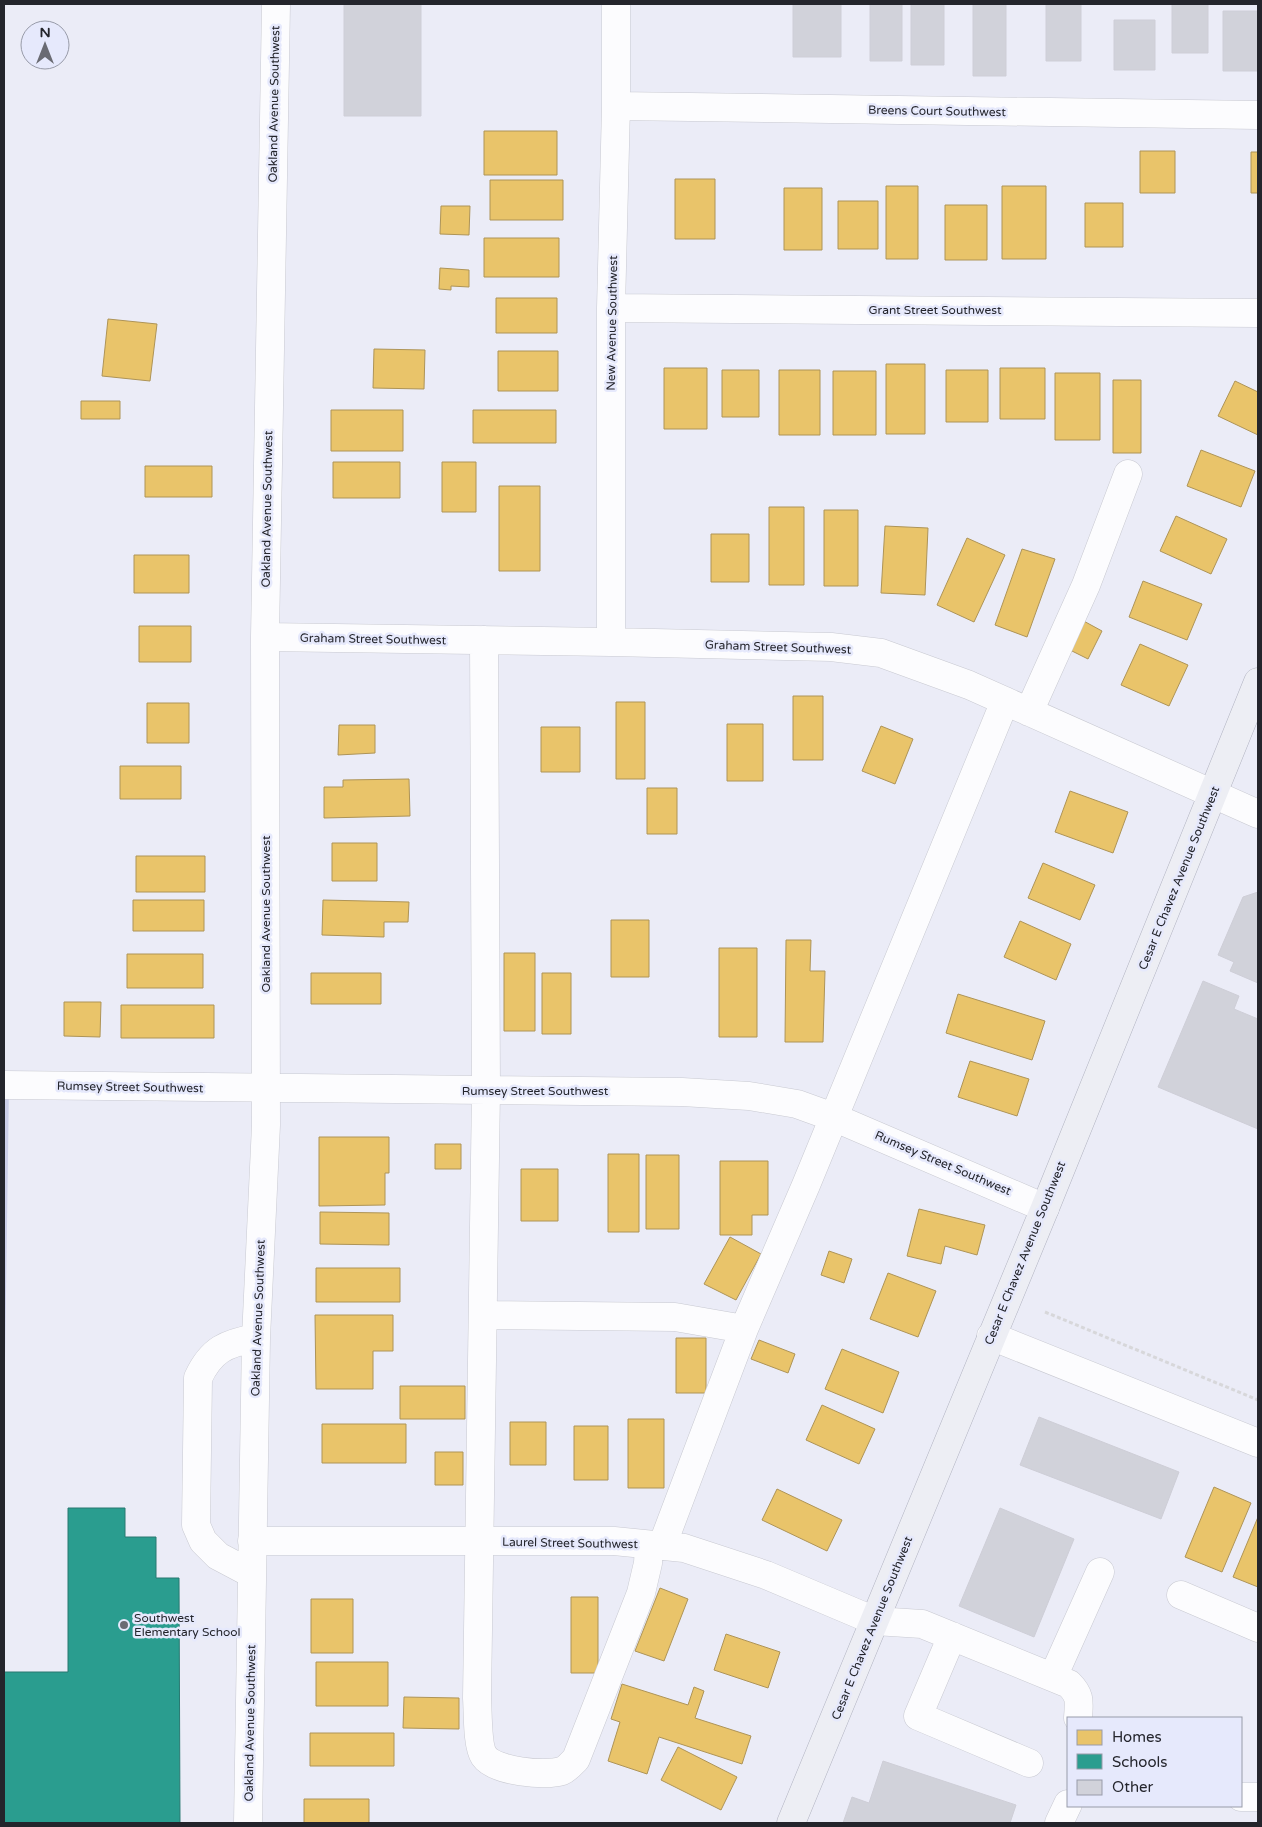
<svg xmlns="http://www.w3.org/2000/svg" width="1262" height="1827" font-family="'Varela Round',sans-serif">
  <rect width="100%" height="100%" fill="#ebecf7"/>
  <path fill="#cccfea" d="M 4,1085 L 9,1085 L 4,1433 Z"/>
  <path fill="#e9c46a" stroke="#ae9457" d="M 484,131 L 557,131 L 557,175 L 484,175 Z
    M 1140,151 L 1175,151 L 1175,193 L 1140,193 Z
    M 1251,152 L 1258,152 L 1258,193 L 1251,193 Z
    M 675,179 L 715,179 L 715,239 L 675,239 Z
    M 490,180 L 563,180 L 563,220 L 490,220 Z
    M 886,186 L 918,186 L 918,259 L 886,259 Z
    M 1002,186 L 1046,186 L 1046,259 L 1002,259 Z
    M 784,188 L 822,188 L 822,250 L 784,250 Z
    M 838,201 L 878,201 L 878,249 L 838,249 Z
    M 1085,203 L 1123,203 L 1123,247 L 1085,247 Z
    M 945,205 L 987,205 L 987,260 L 945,260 Z
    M 441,206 L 470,206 L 469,235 L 440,234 Z
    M 484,238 L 559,238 L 559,277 L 484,277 Z
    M 440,268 L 469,270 L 469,287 L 451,286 L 451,290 L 439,289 Z
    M 496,298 L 557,298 L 557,333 L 496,333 Z
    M 108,319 L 157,324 L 150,381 L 102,376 Z
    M 374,349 L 425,350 L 424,389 L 373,388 Z
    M 498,351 L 558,351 L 558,391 L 498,391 Z
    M 886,364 L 925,364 L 925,434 L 886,434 Z
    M 664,368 L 707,368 L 707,429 L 664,429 Z
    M 1000,368 L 1045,368 L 1045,419 L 1000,419 Z
    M 722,370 L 759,370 L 759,417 L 722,417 Z
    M 779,370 L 820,370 L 820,435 L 779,435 Z
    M 946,370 L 988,370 L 988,422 L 946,422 Z
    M 833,371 L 876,371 L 876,435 L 833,435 Z
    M 1055,373 L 1100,373 L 1100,440 L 1055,440 Z
    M 1113,380 L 1141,380 L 1141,453 L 1113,453 Z
    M 1235,381 L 1258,392 L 1258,435 L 1218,416 Z
    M 81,401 L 120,401 L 120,419 L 81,419 Z
    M 331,410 L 403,410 L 403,451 L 331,451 Z
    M 473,410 L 556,410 L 556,443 L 473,443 Z
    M 1201,450 L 1255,471 L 1241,507 L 1187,486 Z
    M 333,462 L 400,462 L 400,498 L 333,498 Z
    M 442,462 L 476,462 L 476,512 L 442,512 Z
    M 145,466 L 212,466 L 212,497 L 145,497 Z
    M 499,486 L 540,486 L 540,571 L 499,571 Z
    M 769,507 L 804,507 L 804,585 L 769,585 Z
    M 824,510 L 858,510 L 858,586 L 824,586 Z
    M 1176,516 L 1227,539 L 1211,574 L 1160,551 Z
    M 885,526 L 928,528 L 925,595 L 881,593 Z
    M 711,534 L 749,534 L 749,582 L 711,582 Z
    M 967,538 L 1005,555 L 974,622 L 937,605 Z
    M 1022,549 L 1055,559 L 1027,637 L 995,625 Z
    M 134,555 L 189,555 L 189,593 L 134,593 Z
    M 1143,581 L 1202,604 L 1187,640 L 1129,617 Z
    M 1080,619 L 1102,631 L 1088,659 L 1066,648 Z
    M 139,626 L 191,626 L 191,662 L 139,662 Z
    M 1140,644 L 1188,665 L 1169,706 L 1121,685 Z
    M 793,696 L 823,696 L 823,760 L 793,760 Z
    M 616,702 L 645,702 L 645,779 L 616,779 Z
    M 147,703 L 189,703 L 189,743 L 147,743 Z
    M 727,724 L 763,724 L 763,781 L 727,781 Z
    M 339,725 L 375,725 L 375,753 L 338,755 Z
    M 881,726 L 913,739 L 895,784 L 862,771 Z
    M 541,727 L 580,727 L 580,772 L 541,772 Z
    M 120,766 L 181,766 L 181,799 L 120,799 Z
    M 409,779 L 410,816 L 324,818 L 324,787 L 343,787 L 343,780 Z
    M 647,788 L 677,788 L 677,834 L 647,834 Z
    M 1070,791 L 1128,812 L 1113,853 L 1055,832 Z
    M 332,843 L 377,843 L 377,881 L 332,881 Z
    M 136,856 L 205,856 L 205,892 L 136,892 Z
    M 1043,863 L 1095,885 L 1080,920 L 1028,898 Z
    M 133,900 L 204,900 L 204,931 L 133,931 Z
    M 323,900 L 409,902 L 408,922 L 384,922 L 384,937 L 322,935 Z
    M 611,920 L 649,920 L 649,977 L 611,977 Z
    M 1020,921 L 1071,944 L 1056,980 L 1004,957 Z
    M 786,940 L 811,940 L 810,971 L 825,971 L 823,1042 L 785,1042 Z
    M 719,948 L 757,948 L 757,1037 L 719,1037 Z
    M 504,953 L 535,953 L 535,1031 L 504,1031 Z
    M 127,954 L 203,954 L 203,988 L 127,988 Z
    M 311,973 L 381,973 L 381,1004 L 311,1004 Z
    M 542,973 L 571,973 L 571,1034 L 542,1034 Z
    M 958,994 L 1045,1021 L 1032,1060 L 946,1033 Z
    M 64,1002 L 101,1002 L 100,1037 L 64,1036 Z
    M 121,1005 L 214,1005 L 214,1038 L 121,1038 Z
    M 970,1061 L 1029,1079 L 1017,1116 L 958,1097 Z
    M 319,1137 L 389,1137 L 389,1173 L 385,1173 L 385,1205 L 319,1206 Z
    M 435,1144 L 461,1144 L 461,1169 L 435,1169 Z
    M 608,1154 L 639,1154 L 639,1232 L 608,1232 Z
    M 646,1155 L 679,1155 L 679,1229 L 646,1229 Z
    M 720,1161 L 768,1161 L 768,1215 L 752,1215 L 752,1235 L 720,1235 Z
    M 521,1169 L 558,1169 L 558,1221 L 521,1221 Z
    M 919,1209 L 985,1225 L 977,1255 L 945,1246 L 941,1264 L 907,1256 Z
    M 320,1212 L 389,1213 L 389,1245 L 320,1244 Z
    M 730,1237 L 761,1254 L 736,1300 L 704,1284 Z
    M 829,1251 L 852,1259 L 844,1283 L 821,1275 Z
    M 316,1268 L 400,1268 L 400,1302 L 316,1302 Z
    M 888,1273 L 936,1291 L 918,1337 L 870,1319 Z
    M 315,1315 L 393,1315 L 393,1351 L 373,1351 L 373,1389 L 316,1389 Z
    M 676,1338 L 706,1338 L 706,1393 L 676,1393 Z
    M 759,1340 L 795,1354 L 788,1373 L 751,1359 Z
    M 842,1349 L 899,1372 L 883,1413 L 825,1389 Z
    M 400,1386 L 465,1386 L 465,1419 L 400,1419 Z
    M 822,1405 L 875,1429 L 859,1464 L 806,1440 Z
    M 628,1419 L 664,1419 L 664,1488 L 628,1488 Z
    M 510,1422 L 546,1422 L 546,1465 L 510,1465 Z
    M 322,1424 L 406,1424 L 406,1463 L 322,1463 Z
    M 574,1426 L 608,1426 L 608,1480 L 574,1480 Z
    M 435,1452 L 463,1452 L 463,1485 L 435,1485 Z
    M 1214,1487 L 1251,1503 L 1222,1572 L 1185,1557 Z
    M 777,1489 L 842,1520 L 827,1551 L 762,1520 Z
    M 1258,1517 L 1258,1587 L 1233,1577 Z
    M 660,1588 L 688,1599 L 664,1661 L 635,1651 Z
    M 571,1597 L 598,1597 L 598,1673 L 571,1673 Z
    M 311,1599 L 353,1599 L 353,1653 L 311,1653 Z
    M 726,1634 L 780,1652 L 768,1688 L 714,1670 Z
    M 316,1662 L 388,1662 L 388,1706 L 316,1706 Z
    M 622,1684 L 688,1705 L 694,1687 L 704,1691 L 695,1718 L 751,1736 L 742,1764 L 659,1737 L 647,1774 L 608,1761 L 620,1722 L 611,1719 Z
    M 404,1697 L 459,1698 L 459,1729 L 403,1728 Z
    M 310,1733 L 394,1733 L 394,1766 L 310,1766 Z
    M 678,1747 L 737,1777 L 721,1810 L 661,1780 Z
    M 304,1799 L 369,1799 L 369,1823 L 304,1823 Z"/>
  <path fill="#2a9d8f" stroke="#287971" d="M 68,1508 L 125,1508 L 125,1537 L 156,1537 L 156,1578 L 179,1578 L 180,1823 L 4,1823 L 4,1672 L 68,1672 Z"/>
  <path fill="#d1d2da" stroke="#ceced7" d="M 344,4 L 421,4 L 421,116 L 344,116 Z
    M 793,4 L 841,4 L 841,57 L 793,57 Z
    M 870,4 L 902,4 L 902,61 L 870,61 Z
    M 911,4 L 944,4 L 944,65 L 911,65 Z
    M 973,4 L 1006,4 L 1006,76 L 973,76 Z
    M 1046,4 L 1081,4 L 1081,61 L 1046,61 Z
    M 1172,4 L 1208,4 L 1208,53 L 1172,53 Z
    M 1223,11 L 1258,11 L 1258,71 L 1223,71 Z
    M 1114,20 L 1155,20 L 1155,70 L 1114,70 Z
    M 1258,892 L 1258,983 L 1230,971 L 1234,962 L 1218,955 L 1243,897 Z
    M 1203,981 L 1239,996 L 1234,1009 L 1258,1019 L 1258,1129 L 1158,1087 Z
    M 1039,1417 L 1179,1472 L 1161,1519 L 1020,1465 Z
    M 1000,1508 L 1074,1539 L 1034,1637 L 959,1606 Z
    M 883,1761 L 1016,1805 L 1010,1823 L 843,1823 L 852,1797 L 869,1803 Z"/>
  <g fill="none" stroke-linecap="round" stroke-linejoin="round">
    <defs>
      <path id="minor" d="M 616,106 L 1258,115
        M 611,308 L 1258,313
        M 265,637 L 611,642 L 831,647 L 881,653 L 969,685 L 1258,814
        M 484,640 L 486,1091 L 477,1698 C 478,1711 477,1746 484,1756 C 495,1772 545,1776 562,1771 C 567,1769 572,1763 576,1759 L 641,1593 L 648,1563 L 649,1545
        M 611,642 L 611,308 L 616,106 L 616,4
        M 1029,712 L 1086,585 L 1128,474
        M 4,1085 L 682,1092 L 749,1096 L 797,1104 L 833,1117 L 1045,1208
        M 483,1315 L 675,1317 L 744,1329
        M 991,1336 L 1258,1443
        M 252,1541 L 614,1541 L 684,1548 L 766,1575 L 875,1621 L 922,1624 L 1069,1684 C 1081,1696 1079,1702 1078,1718
        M 662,1546 L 744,1329 L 806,1185 L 1005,701
        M 252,1574 L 218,1556 L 203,1541 L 196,1525 L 198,1378 C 211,1350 226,1343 256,1338
        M 1181,1595 L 1258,1628
        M 952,1636 L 918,1716 L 1029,1763
        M 1053,1677 L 1100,1572
        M 1241,1797 L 1258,1797
        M 248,1823 L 256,1338 L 266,1125 L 265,637 L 276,4
        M 1059,1823 L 1068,1804"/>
      <path id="major" d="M 791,1823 L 1045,1208 L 1258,682"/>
    </defs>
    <use href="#minor" stroke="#c8c9d1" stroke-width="29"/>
    <use href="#major" stroke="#b1b3c1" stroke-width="29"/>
    <path stroke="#d7d7da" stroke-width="3" stroke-dasharray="4 2.5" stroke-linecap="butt" d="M 1045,1312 L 1258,1400"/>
    <use href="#minor" stroke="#fcfcfe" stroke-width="28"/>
    <use href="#major" stroke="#edeef4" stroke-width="28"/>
  </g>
  <circle fill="#6a6b73" stroke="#e6e9fc" stroke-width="2" cx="124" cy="1625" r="5"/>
  <g text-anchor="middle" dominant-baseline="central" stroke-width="5" stroke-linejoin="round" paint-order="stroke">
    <g font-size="12" fill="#24252c" stroke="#e6e9fc">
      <text transform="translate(274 104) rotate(-89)">Oakland Avenue Southwest</text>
      <text transform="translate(937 111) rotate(1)">Breens Court Southwest</text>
      <text x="935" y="310">Grant Street Southwest</text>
      <text transform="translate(612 323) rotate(-89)">New Avenue Southwest</text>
      <text transform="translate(267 509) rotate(-89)">Oakland Avenue Southwest</text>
      <text transform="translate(373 639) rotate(1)">Graham Street Southwest</text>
      <text transform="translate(778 647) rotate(2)">Graham Street Southwest</text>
      <text transform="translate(1179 878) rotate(-68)">Cesar E Chavez Avenue Southwest</text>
      <text transform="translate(266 914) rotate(-90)">Oakland Avenue Southwest</text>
      <text transform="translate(130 1087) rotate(1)">Rumsey Street Southwest</text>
      <text x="535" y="1091">Rumsey Street Southwest</text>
      <text transform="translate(943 1163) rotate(23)">Rumsey Street Southwest</text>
      <text transform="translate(1025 1253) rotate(-68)">Cesar E Chavez Avenue Southwest</text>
      <text transform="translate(258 1318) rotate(-88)">Oakland Avenue Southwest</text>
      <text transform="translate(570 1543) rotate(1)">Laurel Street Southwest</text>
      <text transform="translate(872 1628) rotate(-68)">Cesar E Chavez Avenue Southwest</text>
      <text transform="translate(250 1723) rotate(-89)">Oakland Avenue Southwest</text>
    </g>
    <g font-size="12" fill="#24252c" stroke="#e6e9fc" text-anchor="start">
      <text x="134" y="1618">Southwest<tspan x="134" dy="14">Elementary School</tspan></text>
    </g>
  </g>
  <rect width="1262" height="1827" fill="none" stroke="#24252c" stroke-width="10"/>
  <rect x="1067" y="1717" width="175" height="90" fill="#e6e9fc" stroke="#989ba9"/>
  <rect x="1077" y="1730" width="25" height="15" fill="#e9c46a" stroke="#989ba9"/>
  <text x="1112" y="1742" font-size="15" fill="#24252c">Homes</text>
  <rect x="1077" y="1754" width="25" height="15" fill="#2a9d8f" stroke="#989ba9"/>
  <text x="1112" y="1767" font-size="15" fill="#24252c">Schools</text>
  <rect x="1077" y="1780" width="25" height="15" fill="#d1d2da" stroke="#989ba9"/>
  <text x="1112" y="1792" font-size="15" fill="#24252c">Other</text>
  <g transform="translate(45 45)"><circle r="24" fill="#e6e9fc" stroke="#989ba9"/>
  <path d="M0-4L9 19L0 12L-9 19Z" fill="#6a6b73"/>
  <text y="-8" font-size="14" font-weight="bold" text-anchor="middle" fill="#24252c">N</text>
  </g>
</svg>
